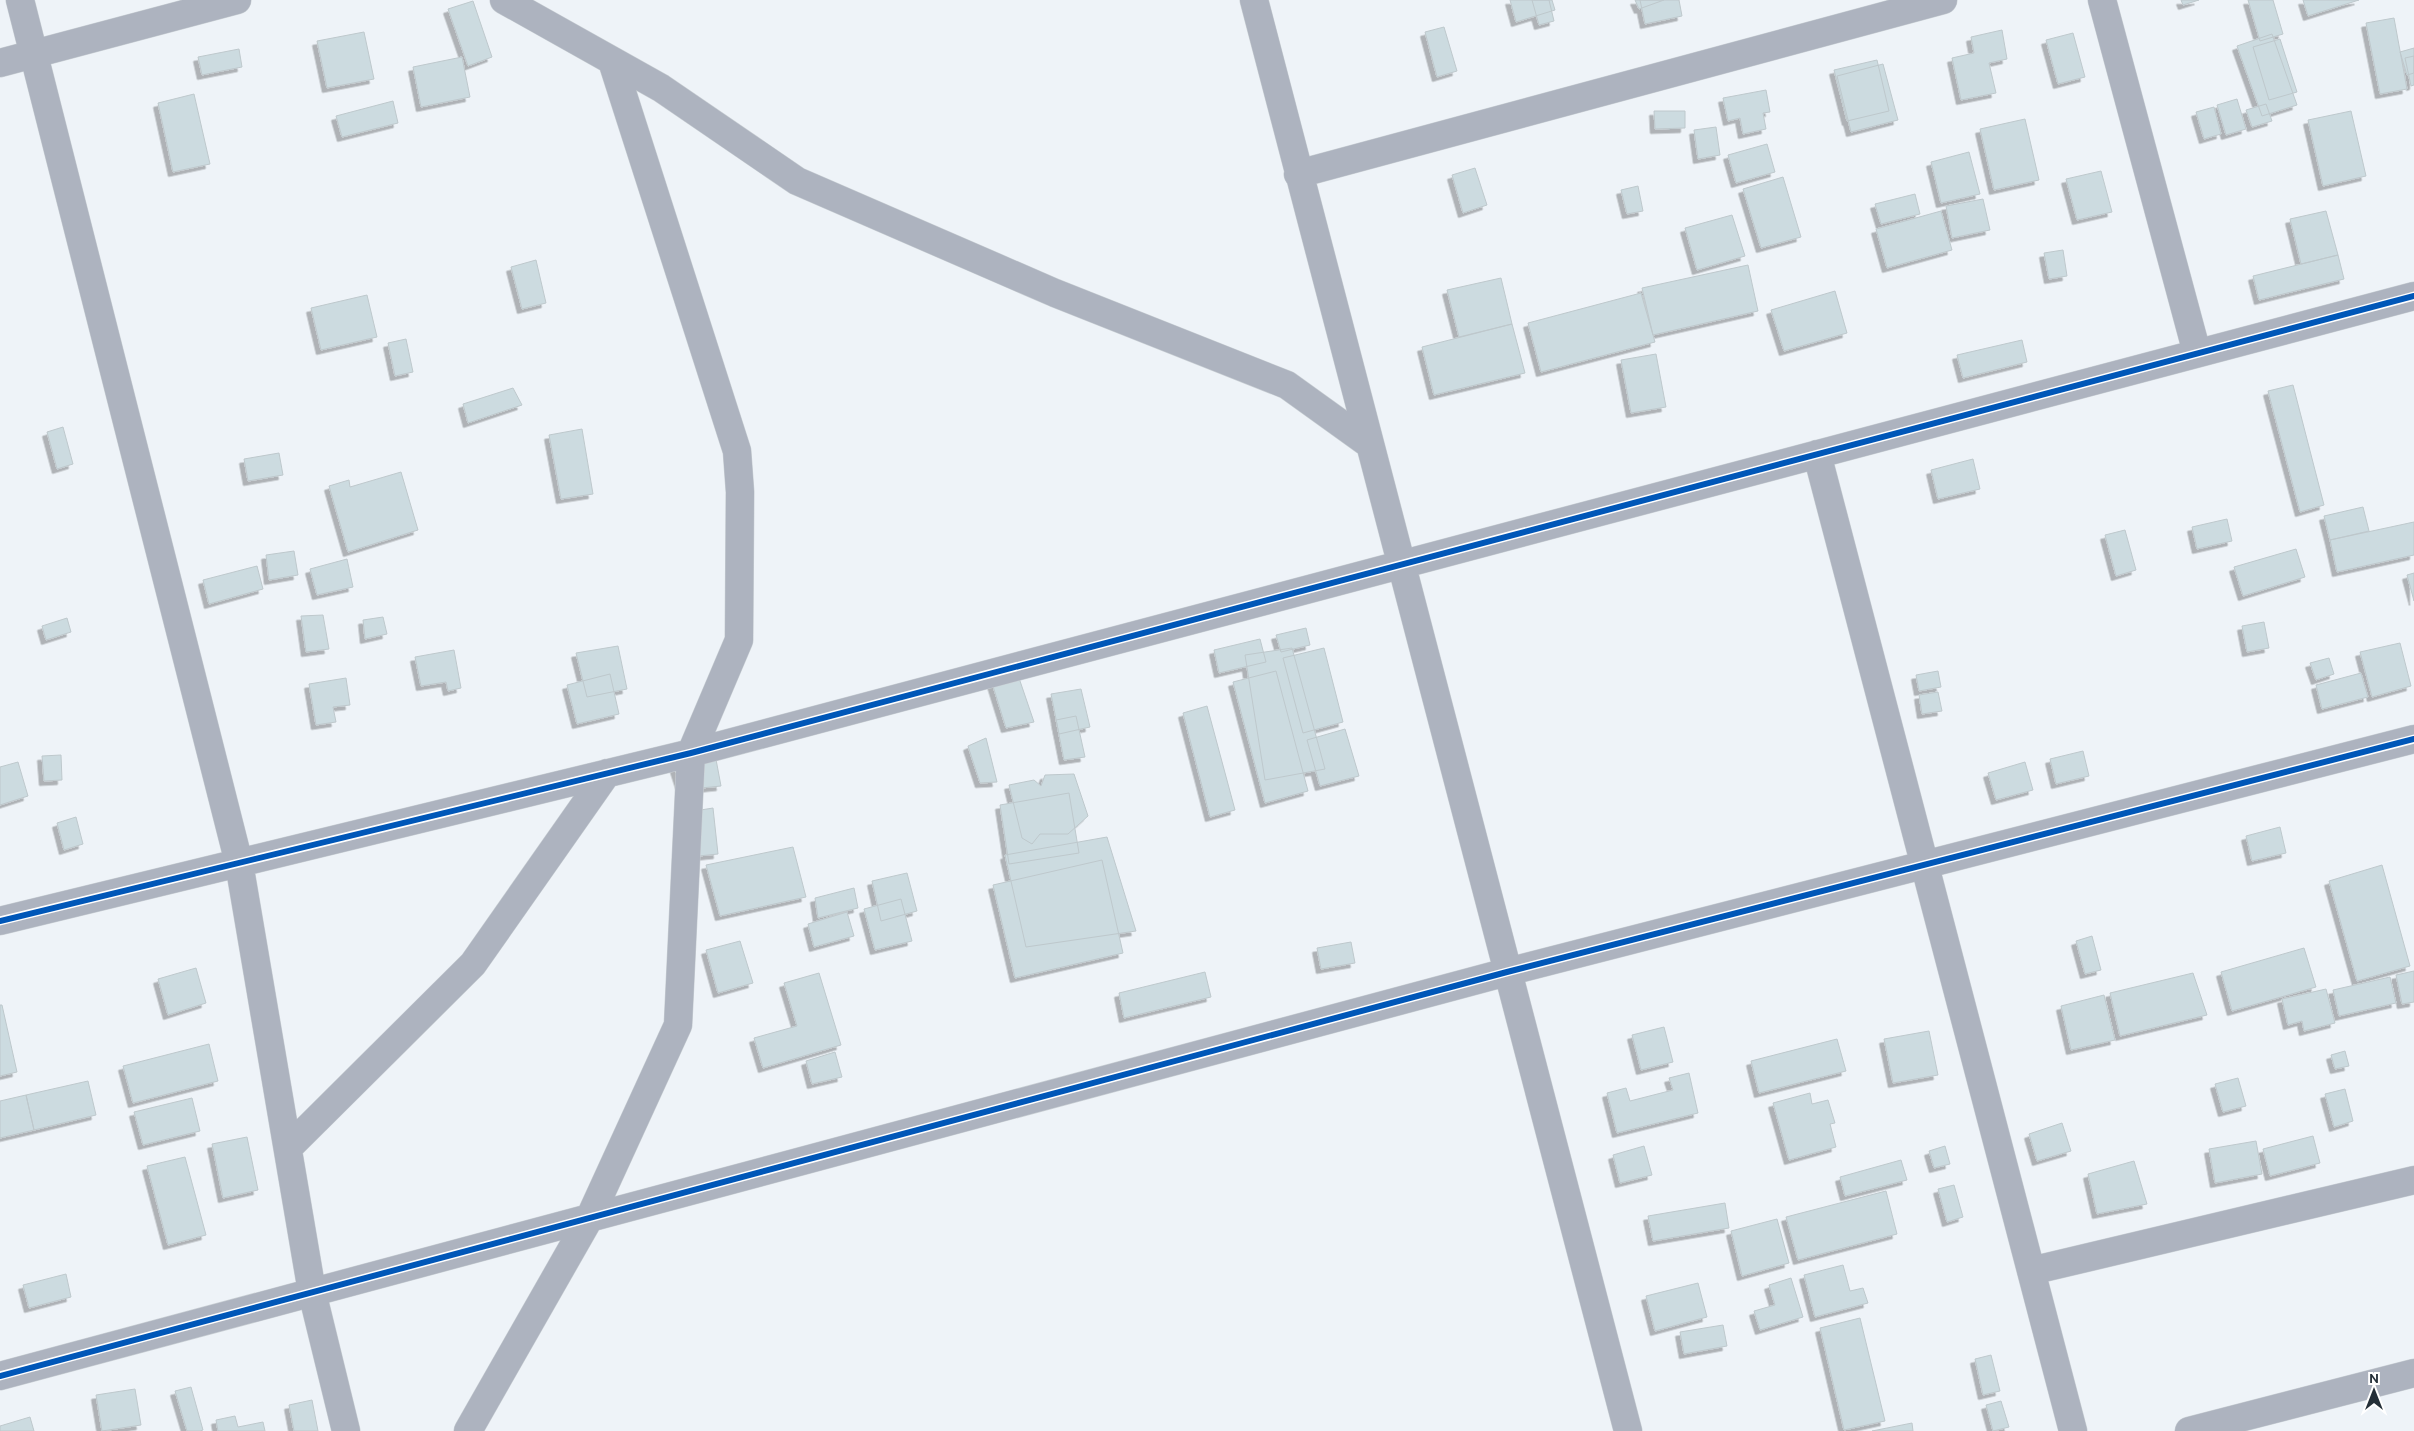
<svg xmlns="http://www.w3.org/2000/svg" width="2414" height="1431" font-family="Overpass,sans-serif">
  <defs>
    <filter id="shadow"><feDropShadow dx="-4.5" dy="4.5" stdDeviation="0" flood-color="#0004"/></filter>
  </defs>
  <rect width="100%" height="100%" fill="#eef3f8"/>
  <path fill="#ccdbe0" stroke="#bec8cc" filter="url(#shadow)" d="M 1510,0 L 1552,0 L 1555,10 L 1516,22 Z
    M 1532,0 L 1549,0 L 1554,21 L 1539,25 Z
    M 1635,0 L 1664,0 L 1639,9 Z
    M 1640,0 L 1679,0 L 1682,16 L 1645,24 Z
    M 2181,0 L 2199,0 L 2183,5 Z
    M 2248,0 L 2273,0 L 2283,34 L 2260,41 Z
    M 2303,0 L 2359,0 L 2308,16 Z
    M 473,1 L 492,57 L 468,66 L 448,9 Z
    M 2394,18 L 2407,89 L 2380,94 L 2366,23 Z
    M 1444,27 L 1457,71 L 1437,77 L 1425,32 Z
    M 2002,30 L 2007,59 L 1989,63 L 1996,93 L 1961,100 L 1952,58 L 1974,53 L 1971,37 Z
    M 364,32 L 374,79 L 327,88 L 317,41 Z
    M 2073,33 L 2085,77 L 2058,84 L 2046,40 Z
    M 2272,34 L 2297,105 L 2262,116 L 2237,46 Z
    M 2280,39 L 2297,92 L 2269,100 L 2253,47 Z
    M 2414,48 L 2414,73 L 2407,75 L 2400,52 Z
    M 239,49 L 242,67 L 202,75 L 198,57 Z
    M 2414,56 L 2414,85 L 2411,86 L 2405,58 Z
    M 462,57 L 470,97 L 421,107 L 413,67 Z
    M 1877,60 L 1889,111 L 1847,121 L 1834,70 Z
    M 1883,64 L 1898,120 L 1851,132 L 1837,76 Z
    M 1766,90 L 1770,112 L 1763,113 L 1766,129 L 1743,134 L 1740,118 L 1728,121 L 1723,98 Z
    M 194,94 L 210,164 L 173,172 L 158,103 Z
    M 2237,99 L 2246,129 L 2226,135 L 2217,105 Z
    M 393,101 L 398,123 L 342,137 L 336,116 Z
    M 2266,104 L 2272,121 L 2252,127 L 2246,110 Z
    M 2214,107 L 2221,134 L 2204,139 L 2196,112 Z
    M 1654,111 L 1685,111 L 1685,128 L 1655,129 Z
    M 2351,111 L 2366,176 L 2323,186 L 2308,120 Z
    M 2025,119 L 2039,180 L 1994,190 L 1980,129 Z
    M 1716,127 L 1720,155 L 1698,159 L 1694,130 Z
    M 1767,144 L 1775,172 L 1736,183 L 1728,155 Z
    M 1969,152 L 1980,194 L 1941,203 L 1931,162 Z
    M 1475,168 L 1487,205 L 1463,213 L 1452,175 Z
    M 2101,171 L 2112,212 L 2077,220 L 2066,179 Z
    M 1783,177 L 1801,237 L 1761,248 L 1743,189 Z
    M 1638,186 L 1643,211 L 1627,214 L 1621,190 Z
    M 1915,194 L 1920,214 L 1881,224 L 1875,204 Z
    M 1983,199 L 1990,230 L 1952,238 L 1946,206 Z
    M 1941,211 L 1952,250 L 1887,268 L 1876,229 Z
    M 2326,211 L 2338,255 L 2301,264 L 2290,219 Z
    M 1732,215 L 1745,256 L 1697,270 L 1685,228 Z
    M 2063,250 L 2067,276 L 2049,279 L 2044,253 Z
    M 2338,255 L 2344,279 L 2259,300 L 2253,276 Z
    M 536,260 L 546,303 L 522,309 L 511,267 Z
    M 1748,265 L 1758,311 L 1653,335 L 1642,288 Z
    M 1501,278 L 1512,324 L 1459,337 L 1447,290 Z
    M 1835,291 L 1847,333 L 1784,351 L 1771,310 Z
    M 1641,293 L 1655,342 L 1541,372 L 1528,323 Z
    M 367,295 L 377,337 L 321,350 L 311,308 Z
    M 1512,324 L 1525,373 L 1434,395 L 1422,347 Z
    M 406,339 L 413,372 L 395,376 L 388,343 Z
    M 2022,340 L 2027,362 L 1963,378 L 1957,355 Z
    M 1656,354 L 1666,407 L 1631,413 L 1621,360 Z
    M 2293,385 L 2324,505 L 2300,512 L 2268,391 Z
    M 513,388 L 522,405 L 468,423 L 463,404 Z
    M 63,427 L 73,464 L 57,469 L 47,432 Z
    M 582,429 L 593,494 L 561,499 L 549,435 Z
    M 279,453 L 283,475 L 248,481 L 244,459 Z
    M 1973,459 L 1980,489 L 1938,499 L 1931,470 Z
    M 401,472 L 418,530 L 348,552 L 329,486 L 349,480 L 350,487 Z
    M 2363,507 L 2369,531 L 2330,540 L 2324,516 Z
    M 2227,519 L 2232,541 L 2197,549 L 2192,527 Z
    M 2414,522 L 2414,555 L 2337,572 L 2330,540 Z
    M 2125,530 L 2136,570 L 2116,576 L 2105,535 Z
    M 2296,549 L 2305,577 L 2243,596 L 2234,567 Z
    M 294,551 L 298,575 L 269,580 L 266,555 Z
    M 347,559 L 353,587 L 317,595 L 310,569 Z
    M 257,566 L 263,589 L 209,604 L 203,580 Z
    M 2414,573 L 2414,601 L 2407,575 Z
    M 323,615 L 329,649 L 306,652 L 301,616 Z
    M 383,617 L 387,634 L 365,639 L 363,620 Z
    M 67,618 L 71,632 L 46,640 L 42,626 Z
    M 2264,622 L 2269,648 L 2247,652 L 2242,626 Z
    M 1306,628 L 1310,645 L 1281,652 L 1276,635 Z
    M 1260,639 L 1266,662 L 1219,673 L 1214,650 Z
    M 2400,643 L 2411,686 L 2372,697 L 2360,652 Z
    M 618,646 L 627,689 L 587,697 L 576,653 Z
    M 1292,648 L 1325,769 L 1265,780 L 1245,655 Z
    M 1324,648 L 1343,722 L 1303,733 L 1283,658 Z
    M 454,650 L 461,688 L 448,691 L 446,682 L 421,686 L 415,657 Z
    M 2329,658 L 2334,674 L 2316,680 L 2310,663 Z
    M 1276,671 L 1308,791 L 1265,803 L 1233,682 Z
    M 1938,671 L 1941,687 L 1919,691 L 1916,675 Z
    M 2361,673 L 2368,697 L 2322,709 L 2316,685 Z
    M 610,674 L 619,714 L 577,724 L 567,685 Z
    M 346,678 L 350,705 L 333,707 L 336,722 L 316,725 L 309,684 Z
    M 1019,678 L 1034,722 L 1006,728 L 992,683 Z
    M 1081,689 L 1090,727 L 1059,734 L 1051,694 Z
    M 1938,692 L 1942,711 L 1922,714 L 1919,695 Z
    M 1207,706 L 1235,810 L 1210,817 L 1183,713 Z
    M 1076,716 L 1085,757 L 1064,760 L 1056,720 Z
    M 1345,729 L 1359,776 L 1320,786 L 1307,740 Z
    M 986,738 L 997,782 L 980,783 L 968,746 Z
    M 2083,751 L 2089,776 L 2056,784 L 2050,759 Z
    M 715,754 L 721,786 L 682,790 L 673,762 Z
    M 61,755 L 62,780 L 44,781 L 42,756 Z
    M 18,762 L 28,796 L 0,805 L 0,767 Z
    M 2025,762 L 2033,790 L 1996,800 L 1988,773 Z
    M 1074,774 L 1088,816 L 1068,834 L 1040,834 L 1032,844 L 1022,838 L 1009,785 L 1034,780 L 1041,786 L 1045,775 Z
    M 1069,793 L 1079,853 L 1009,864 L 1000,805 Z
    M 713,808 L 718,854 L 689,857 L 682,813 Z
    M 76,817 L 83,844 L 64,850 L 57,823 Z
    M 2280,827 L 2286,853 L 2252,861 L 2246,836 Z
    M 1107,837 L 1136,931 L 1026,947 L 1005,855 Z
    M 793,847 L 806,897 L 720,916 L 706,865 Z
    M 1102,860 L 1123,953 L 1015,978 L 993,885 Z
    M 2382,865 L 2410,966 L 2357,981 L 2329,881 Z
    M 907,873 L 917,911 L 881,921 L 872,881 Z
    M 854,888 L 858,908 L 818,918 L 815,898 Z
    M 901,899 L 912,941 L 875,950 L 864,909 Z
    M 847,912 L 854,936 L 814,947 L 808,924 Z
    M 2092,936 L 2101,970 L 2085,974 L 2076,941 Z
    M 740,941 L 753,983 L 718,993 L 706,950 Z
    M 1351,942 L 1355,963 L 1321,969 L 1317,948 Z
    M 2304,948 L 2316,987 L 2232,1011 L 2221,972 Z
    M 196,968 L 206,1003 L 168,1015 L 158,979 Z
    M 2414,971 L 2414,1002 L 2402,1004 L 2396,975 Z
    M 1205,972 L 1211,997 L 1124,1018 L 1119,993 Z
    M 819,973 L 841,1045 L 763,1068 L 754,1038 L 797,1026 L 784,983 Z
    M 2193,973 L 2207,1015 L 2120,1036 L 2110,993 Z
    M 2390,977 L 2396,1003 L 2339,1016 L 2333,990 Z
    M 2326,989 L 2335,1023 L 2304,1031 L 2302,1021 L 2288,1025 L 2282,999 Z
    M 2104,995 L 2115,1040 L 2071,1050 L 2061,1006 Z
    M 0,1005 L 2,1005 L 17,1072 L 0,1076 Z
    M 1664,1027 L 1673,1062 L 1641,1070 L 1632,1035 Z
    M 1929,1031 L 1938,1075 L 1893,1083 L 1884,1039 Z
    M 1837,1039 L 1846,1071 L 1759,1093 L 1751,1061 Z
    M 209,1044 L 218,1081 L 133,1103 L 123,1066 Z
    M 2345,1051 L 2349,1066 L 2335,1069 L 2331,1055 Z
    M 835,1052 L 842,1077 L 812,1084 L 806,1061 Z
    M 1689,1073 L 1698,1113 L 1617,1133 L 1607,1093 L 1626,1088 L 1630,1101 L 1673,1090 L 1669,1078 Z
    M 2238,1078 L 2246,1106 L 2223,1112 L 2215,1084 Z
    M 88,1081 L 96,1115 L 34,1130 L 26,1095 Z
    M 2345,1089 L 2353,1121 L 2334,1127 L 2325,1094 Z
    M 1810,1093 L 1812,1104 L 1828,1100 L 1835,1123 L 1830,1124 L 1836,1147 L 1789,1160 L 1773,1103 Z
    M 26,1095 L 34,1130 L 0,1138 L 0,1101 Z
    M 192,1098 L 200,1131 L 143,1145 L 134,1112 Z
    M 2062,1123 L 2071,1151 L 2037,1161 L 2029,1134 Z
    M 2313,1136 L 2320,1163 L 2270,1176 L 2263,1149 Z
    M 247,1137 L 258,1190 L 223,1198 L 212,1144 Z
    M 2256,1141 L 2262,1174 L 2215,1183 L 2209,1149 Z
    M 1644,1146 L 1652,1175 L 1620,1183 L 1613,1155 Z
    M 1945,1146 L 1950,1164 L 1934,1168 L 1929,1151 Z
    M 185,1157 L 206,1235 L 168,1245 L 147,1166 Z
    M 1901,1160 L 1907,1180 L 1845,1196 L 1840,1177 Z
    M 2134,1161 L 2147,1204 L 2097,1214 L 2088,1174 Z
    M 1954,1185 L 1963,1217 L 1947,1222 L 1938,1189 Z
    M 1886,1191 L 1897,1234 L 1798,1260 L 1786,1217 Z
    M 1725,1203 L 1729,1228 L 1653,1241 L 1648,1216 Z
    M 1777,1219 L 1789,1263 L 1742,1276 L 1731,1231 Z
    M 1843,1265 L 1850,1291 L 1863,1288 L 1868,1303 L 1815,1317 L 1804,1275 Z
    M 66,1274 L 71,1297 L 29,1308 L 23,1285 Z
    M 1791,1278 L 1803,1317 L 1760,1330 L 1754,1311 L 1775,1305 L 1769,1285 Z
    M 1698,1283 L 1707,1317 L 1655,1331 L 1646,1296 Z
    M 1860,1318 L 1885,1421 L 1844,1430 L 1820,1328 Z
    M 1723,1325 L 1727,1346 L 1684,1354 L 1680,1332 Z
    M 1991,1355 L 2000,1391 L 1983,1395 L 1975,1359 Z
    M 191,1387 L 203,1430 L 200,1431 L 187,1431 L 175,1391 Z
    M 135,1389 L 141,1425 L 102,1431 L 96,1395 Z
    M 312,1400 L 318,1431 L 294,1431 L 289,1405 Z
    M 2001,1401 L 2009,1427 L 1993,1431 L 1986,1405 Z
    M 235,1416 L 238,1427 L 263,1422 L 265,1431 L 218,1431 L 216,1420 Z
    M 30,1417 L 34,1431 L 0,1431 L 0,1426 Z
    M 1912,1423 L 1913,1431 L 1872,1431 Z"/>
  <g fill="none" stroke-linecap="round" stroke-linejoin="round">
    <defs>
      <path id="street" d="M 20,0 L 239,863 L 312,1292 L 346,1431
        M 504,0 L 661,88 L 797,181 L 1055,293 L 1287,385 L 1369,444
        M 1254,0 L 1628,1431
        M 2102,0 L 2197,353
        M 0,63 L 237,0
        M 1298,174 L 1943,0
        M 1817,454 L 2073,1431
        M 0,921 L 691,753 L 2414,296
        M 288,1148 L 473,964 L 607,773
        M 2031,1271 L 2414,1180
        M 0,1376 L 1507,972 L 2414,739
        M 468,1431 L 590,1217 L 678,1025 L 691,753 L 739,640 L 740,492 L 737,451 L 612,61
        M 2189,1431 L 2414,1373"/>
    </defs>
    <use href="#street" stroke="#cad0d5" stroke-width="29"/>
    <use href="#street" stroke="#adb3bf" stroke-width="28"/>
    <defs>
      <path id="cycleway" d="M 0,921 L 691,753 L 2414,296
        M 0,1376 L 1507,972 L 2414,739"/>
    </defs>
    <use href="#cycleway" stroke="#fff" stroke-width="9"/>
    <use href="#cycleway" stroke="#0057b8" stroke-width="6"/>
  </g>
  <g transform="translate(2374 1391)" stroke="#ffffff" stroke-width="4" paint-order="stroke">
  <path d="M0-4L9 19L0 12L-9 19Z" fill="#242f38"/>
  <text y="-8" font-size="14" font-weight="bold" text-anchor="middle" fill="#242f38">N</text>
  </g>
</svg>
